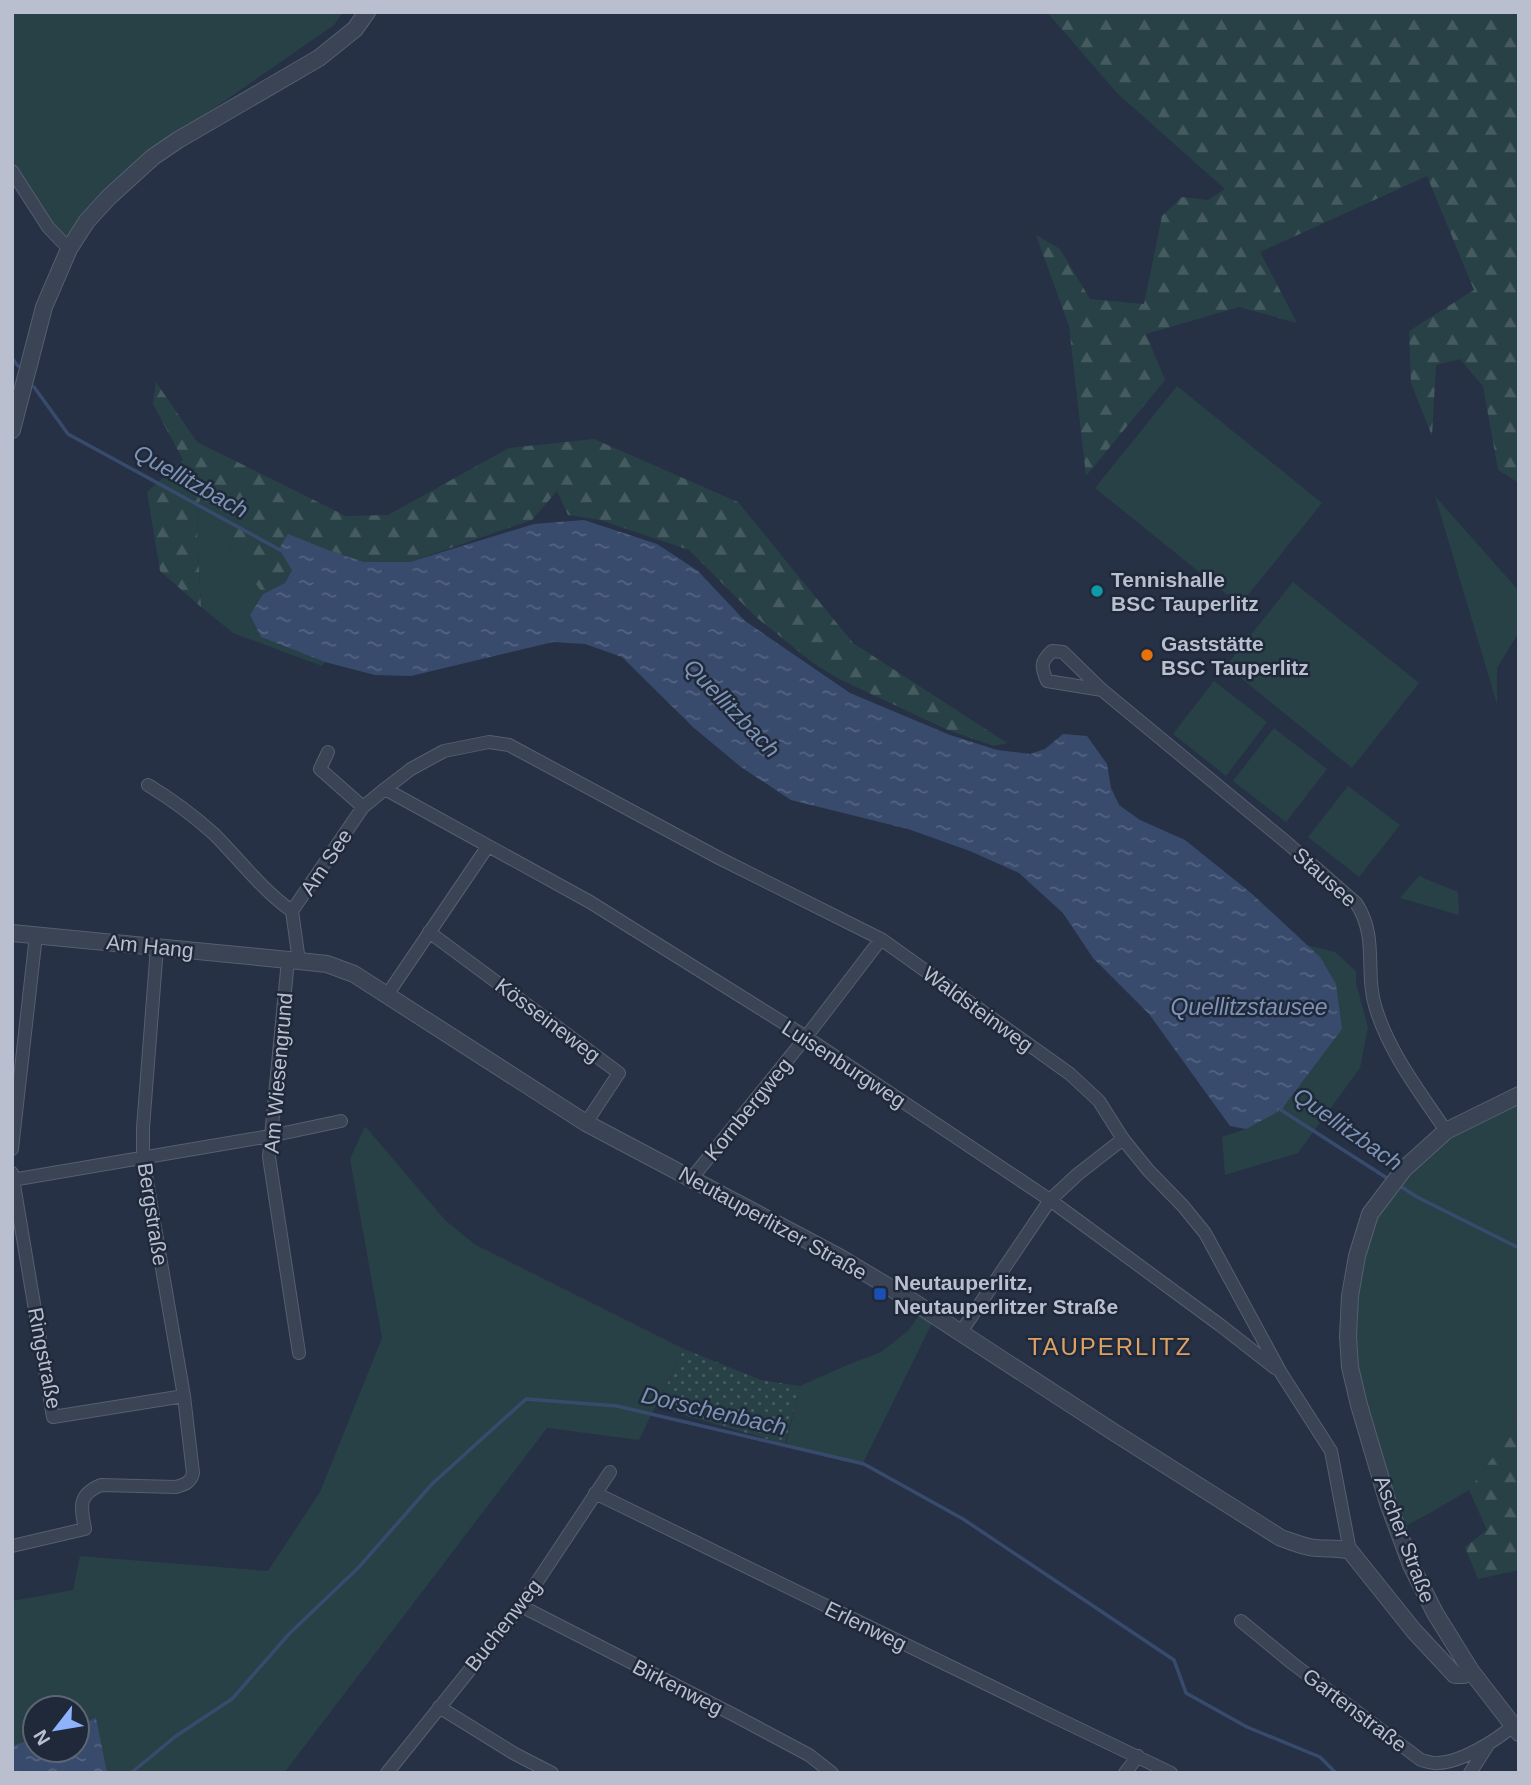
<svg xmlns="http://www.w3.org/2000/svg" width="1531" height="1785" font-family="Arial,sans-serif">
  <defs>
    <pattern id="forest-firs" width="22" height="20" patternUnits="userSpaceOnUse" patternTransform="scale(1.75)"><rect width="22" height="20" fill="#284146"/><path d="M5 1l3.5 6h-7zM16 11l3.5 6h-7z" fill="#455b60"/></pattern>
    <pattern id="park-dots" width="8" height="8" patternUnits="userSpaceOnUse" patternTransform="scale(1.75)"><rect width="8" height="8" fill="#284146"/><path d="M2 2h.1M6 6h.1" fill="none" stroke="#455b60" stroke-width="1.8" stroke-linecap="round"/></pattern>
    <pattern id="water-ripples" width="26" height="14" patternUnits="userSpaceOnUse" patternTransform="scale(1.75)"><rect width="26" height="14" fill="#394b6d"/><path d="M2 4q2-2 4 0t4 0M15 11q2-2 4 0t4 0" fill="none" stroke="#546381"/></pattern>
  </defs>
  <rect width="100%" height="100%" fill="#263145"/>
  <path fill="#284146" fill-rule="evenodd" d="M 12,12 L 343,12 L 334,25 L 151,152 L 65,242 L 12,160 Z
    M 1177,386 L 1322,503 L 1240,605 L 1095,488 Z
    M 1435,496 L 1519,591 L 1519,632 L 1497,668 L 1497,704 Z
    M 200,498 L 236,519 L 229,546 L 263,594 L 250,615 L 261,637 L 325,662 L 322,666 L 233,633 L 201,607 L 197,528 Z
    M 1293,582 L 1419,683 L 1352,768 L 1226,666 Z
    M 1214,681 L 1267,722 L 1226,776 L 1173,734 Z
    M 1274,728 L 1327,769 L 1286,822 L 1233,781 Z
    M 1348,786 L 1400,825 L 1359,877 L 1308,837 Z
    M 1419,876 L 1458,892 L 1459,915 L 1400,898 Z
    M 1307,945 L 1335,952 L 1356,971 L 1356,983 L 1368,1027 L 1360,1068 L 1298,1153 L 1225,1175 L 1222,1137 L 1246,1129 L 1320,957 Z
    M 1519,1092 L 1519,1408 L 1517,1409 L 1493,1457 L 1469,1490 L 1430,1513 L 1400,1529 L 1356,1406 L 1354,1256 L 1401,1166 Z
    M 365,1126 L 445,1220 L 474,1244 L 684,1349 L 639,1440 L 547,1428 L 284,1773 L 12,1773 L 12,1601 L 73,1590 L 80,1556 L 268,1571 L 320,1492 L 382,1338 L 350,1159 ZM 35,1708 L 77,1708 L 77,1750 L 35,1750 Z
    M 922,1311 L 934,1319 L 862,1465 L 786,1444 L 800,1386 L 845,1366 L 881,1352 L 908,1331 Z"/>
  <path fill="url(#forest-firs)" d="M 1047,12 L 1519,12 L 1519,483 L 1498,470 L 1483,386 L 1460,359 L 1436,365 L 1432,436 L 1411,383 L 1409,331 L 1474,290 L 1427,176 L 1260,252 L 1297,323 L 1239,307 L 1146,334 L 1165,380 L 1086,476 L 1069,326 L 1036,235 L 1060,249 L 1090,299 L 1144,304 L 1162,216 L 1182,197 L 1208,200 L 1225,189 L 1117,93 Z
    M 156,382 L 197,442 L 346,516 L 388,515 L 509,448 L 594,439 L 738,502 L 853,643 L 1007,743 L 994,746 L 948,730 L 839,679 L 813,663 L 756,617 L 689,550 L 600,520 L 568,515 L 557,491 L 532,520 L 410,562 L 364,562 L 328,550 L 279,549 L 292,569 L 285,583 L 263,594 L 229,546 L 235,519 L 200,498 L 197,528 L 201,607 L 160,571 L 147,492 L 183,460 L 153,404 Z
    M 1519,1408 L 1519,1570 L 1478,1579 L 1465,1547 L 1487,1530 L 1469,1490 L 1493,1457 L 1517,1409 Z"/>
  <path fill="url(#park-dots)" d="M 684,1349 L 761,1380 L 800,1386 L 785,1444 L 656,1407 Z"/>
  <path fill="url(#water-ripples)" d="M 584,520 L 657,544 L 698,571 L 745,621 L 850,693 L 950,735 L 997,750 L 1030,754 L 1045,749 L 1063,734 L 1087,736 L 1107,764 L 1111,788 L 1119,805 L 1140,820 L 1185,840 L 1251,893 L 1320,957 L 1336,984 L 1342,1029 L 1281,1110 L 1246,1129 L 1230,1126 L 1149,1014 L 1093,958 L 1063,913 L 1019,873 L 970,851 L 908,829 L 791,800 L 741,767 L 694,728 L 622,657 L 585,644 L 553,642 L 411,676 L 375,675 L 325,662 L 261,637 L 250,615 L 263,594 L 285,583 L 292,570 L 279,549 L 288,534 L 328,550 L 364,562 L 410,562 L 534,524 Z
    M 96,1718 L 107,1773 L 12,1773 L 12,1746 L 35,1738 L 35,1750 L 77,1750 L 77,1725 Z"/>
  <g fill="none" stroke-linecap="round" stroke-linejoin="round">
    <path stroke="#394b6d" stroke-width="3.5" d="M 12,358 L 18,366
      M 34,387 L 68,434 L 282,551
      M 1280,1107 L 1281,1110 L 1390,1180
      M 1397,1184 L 1417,1197 L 1519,1248
      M 1519,1528 L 1519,1561
      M 131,1773 L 176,1736 L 232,1699 L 289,1634 L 359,1567 L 432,1484 L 526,1399 L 617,1406 L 864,1464 L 963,1519 L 1174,1660 L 1186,1693 L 1247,1727 L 1320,1757 L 1336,1773"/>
    <defs>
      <path id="minor" d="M 12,171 L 48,227 L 69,249
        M 1102,690 L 1047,681 C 1041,667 1040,662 1052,651 L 1063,652 L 1102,690 L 1286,842 L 1356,903 C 1379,937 1364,973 1376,1009 C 1390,1054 1420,1092 1446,1131
        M 328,752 L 320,769 L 363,807
        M 148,785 C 171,799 194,816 214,834 C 240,860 262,890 292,911
        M 385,789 L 590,902 L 806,1037 L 1050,1200 L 1220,1325 L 1275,1368
        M 429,932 L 619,1073 L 586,1123
        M 288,960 L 269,1157 L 299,1353
        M 299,961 L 292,911 L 363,807 L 385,789 L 411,769 L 444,751 L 489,742 L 509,745 L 719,858 L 881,939 L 1070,1074 L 1099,1101 L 1123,1139 L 1148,1170 L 1183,1206 L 1205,1233 L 1281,1373 L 1331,1451 L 1350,1551
        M 387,995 L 488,846
        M 12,1149 L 36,935
        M 12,1173 L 53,1417 L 184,1396
        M 692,1178 L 806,1037 L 881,939
        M 12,1180 L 270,1136 L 341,1121
        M 961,1332 L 1050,1200 L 1078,1174 L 1123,1139
        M 595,1493 L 1046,1713 L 1171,1773
        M 12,1546 L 85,1529 C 81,1507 77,1495 101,1485 L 176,1487 C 186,1484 191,1482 193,1473 L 184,1396 L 143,1158 L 143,1128 L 157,947
        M 521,1606 L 732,1714 L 809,1755 L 832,1773
        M 1241,1621 L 1292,1663 L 1421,1760 C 1426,1761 1433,1764 1438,1763 C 1462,1762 1495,1741 1513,1726
        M 439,1707 L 515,1754 L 552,1773
        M 387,1773 L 521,1606 L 610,1472
        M 1125,1773 L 1138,1756
        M 1470,1773 L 1488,1745"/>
      <path id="tertiary" d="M 12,430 L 44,307 L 69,249 L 87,221 L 109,197 L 153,157 L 178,140 L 319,58 L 355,29 L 367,12
        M 12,933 L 299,961 L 327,964 L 354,974 L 586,1123 L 839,1257 L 909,1299 L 1115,1433 L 1281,1538 C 1290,1541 1300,1545 1309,1547 C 1324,1550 1336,1547 1350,1551 L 1414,1631 L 1455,1675 L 1464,1675 L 1471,1671
        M 1519,1095 L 1446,1131 L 1404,1169 L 1370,1214 L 1357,1256 L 1350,1296 L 1348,1336 L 1350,1367 L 1359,1405 L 1388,1503 L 1411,1565 L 1435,1613 L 1471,1671 L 1519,1733"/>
    </defs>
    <use href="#minor" stroke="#565f6f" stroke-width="14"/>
    <use href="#tertiary" stroke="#565f6f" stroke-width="18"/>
    <use href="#minor" stroke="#3b4455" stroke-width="12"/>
    <use href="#tertiary" stroke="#3b4455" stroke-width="16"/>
  </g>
  <circle fill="#0f9aa8" stroke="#1f293a" stroke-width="2.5" cx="1097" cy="591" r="7"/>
  <circle fill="#e8710a" stroke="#1f293a" stroke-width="2.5" cx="1147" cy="655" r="7"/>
  <rect fill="#1a4fb4" stroke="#1f293a" stroke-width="2.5" x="873" y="1287" width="14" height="14" rx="3.5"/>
  <g text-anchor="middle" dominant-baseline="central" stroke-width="5" stroke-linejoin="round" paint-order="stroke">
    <g font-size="21" font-weight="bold" fill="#b9bfce" stroke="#1f293a" text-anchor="start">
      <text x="1111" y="579">Tennishalle<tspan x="1111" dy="24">BSC Tauperlitz</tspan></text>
      <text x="1161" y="643">Gaststätte<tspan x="1161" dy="24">BSC Tauperlitz</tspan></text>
      <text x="894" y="1282">Neutauperlitz,<tspan x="894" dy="24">Neutauperlitzer Straße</tspan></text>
    </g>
    <g font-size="21" fill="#b9bfce" stroke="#1f293a">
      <text transform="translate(326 862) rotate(-56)">Am See</text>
      <text transform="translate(1325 877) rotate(42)">Stausee</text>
      <text transform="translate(150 946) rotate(6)">Am Hang</text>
      <text transform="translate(978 1009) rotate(36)">Waldsteinweg</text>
      <text transform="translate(548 1020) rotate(37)">Kösseineweg</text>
      <text transform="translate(844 1064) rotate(33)">Luisenburgweg</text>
      <text transform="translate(278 1073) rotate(-85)">Am Wiesengrund</text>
      <text transform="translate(748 1109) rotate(-51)">Kornbergweg</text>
      <text transform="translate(153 1214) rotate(81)">Bergstraße</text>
      <text transform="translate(773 1223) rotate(29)">Neutauperlitzer Straße</text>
      <text transform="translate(45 1358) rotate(79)">Ringstraße</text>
      <text transform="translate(1405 1539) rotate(69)">Ascher Straße</text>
      <text transform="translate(503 1625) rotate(-52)">Buchenweg</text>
      <text transform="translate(866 1626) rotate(26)">Erlenweg</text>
      <text transform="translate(678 1687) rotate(27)">Birkenweg</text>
      <text transform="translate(1355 1710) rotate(37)">Gartenstraße</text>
    </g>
    <g font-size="23" font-style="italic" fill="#7e93b6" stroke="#1f293a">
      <text transform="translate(191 481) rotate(29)">Quellitzbach</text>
      <text transform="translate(732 708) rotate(46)">Quellitzbach</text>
      <text x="1249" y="1007">Quellitzstausee</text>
      <text transform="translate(1348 1129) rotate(35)">Quellitzbach</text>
      <text transform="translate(714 1411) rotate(13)">Dorschenbach</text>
    </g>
    <g font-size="24" letter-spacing="2" fill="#dca165" stroke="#1f293a">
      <text x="1110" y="1346">TAUPERLITZ</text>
    </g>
  </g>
  <rect width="1531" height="1785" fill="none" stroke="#b9bfce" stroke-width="28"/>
  <g transform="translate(56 1729) rotate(239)"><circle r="33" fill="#1f293a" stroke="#5d6575" stroke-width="2"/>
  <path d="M0-5L12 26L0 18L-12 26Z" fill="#8eb2fd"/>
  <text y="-10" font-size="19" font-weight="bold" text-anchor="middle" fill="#b9bfce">N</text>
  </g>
</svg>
